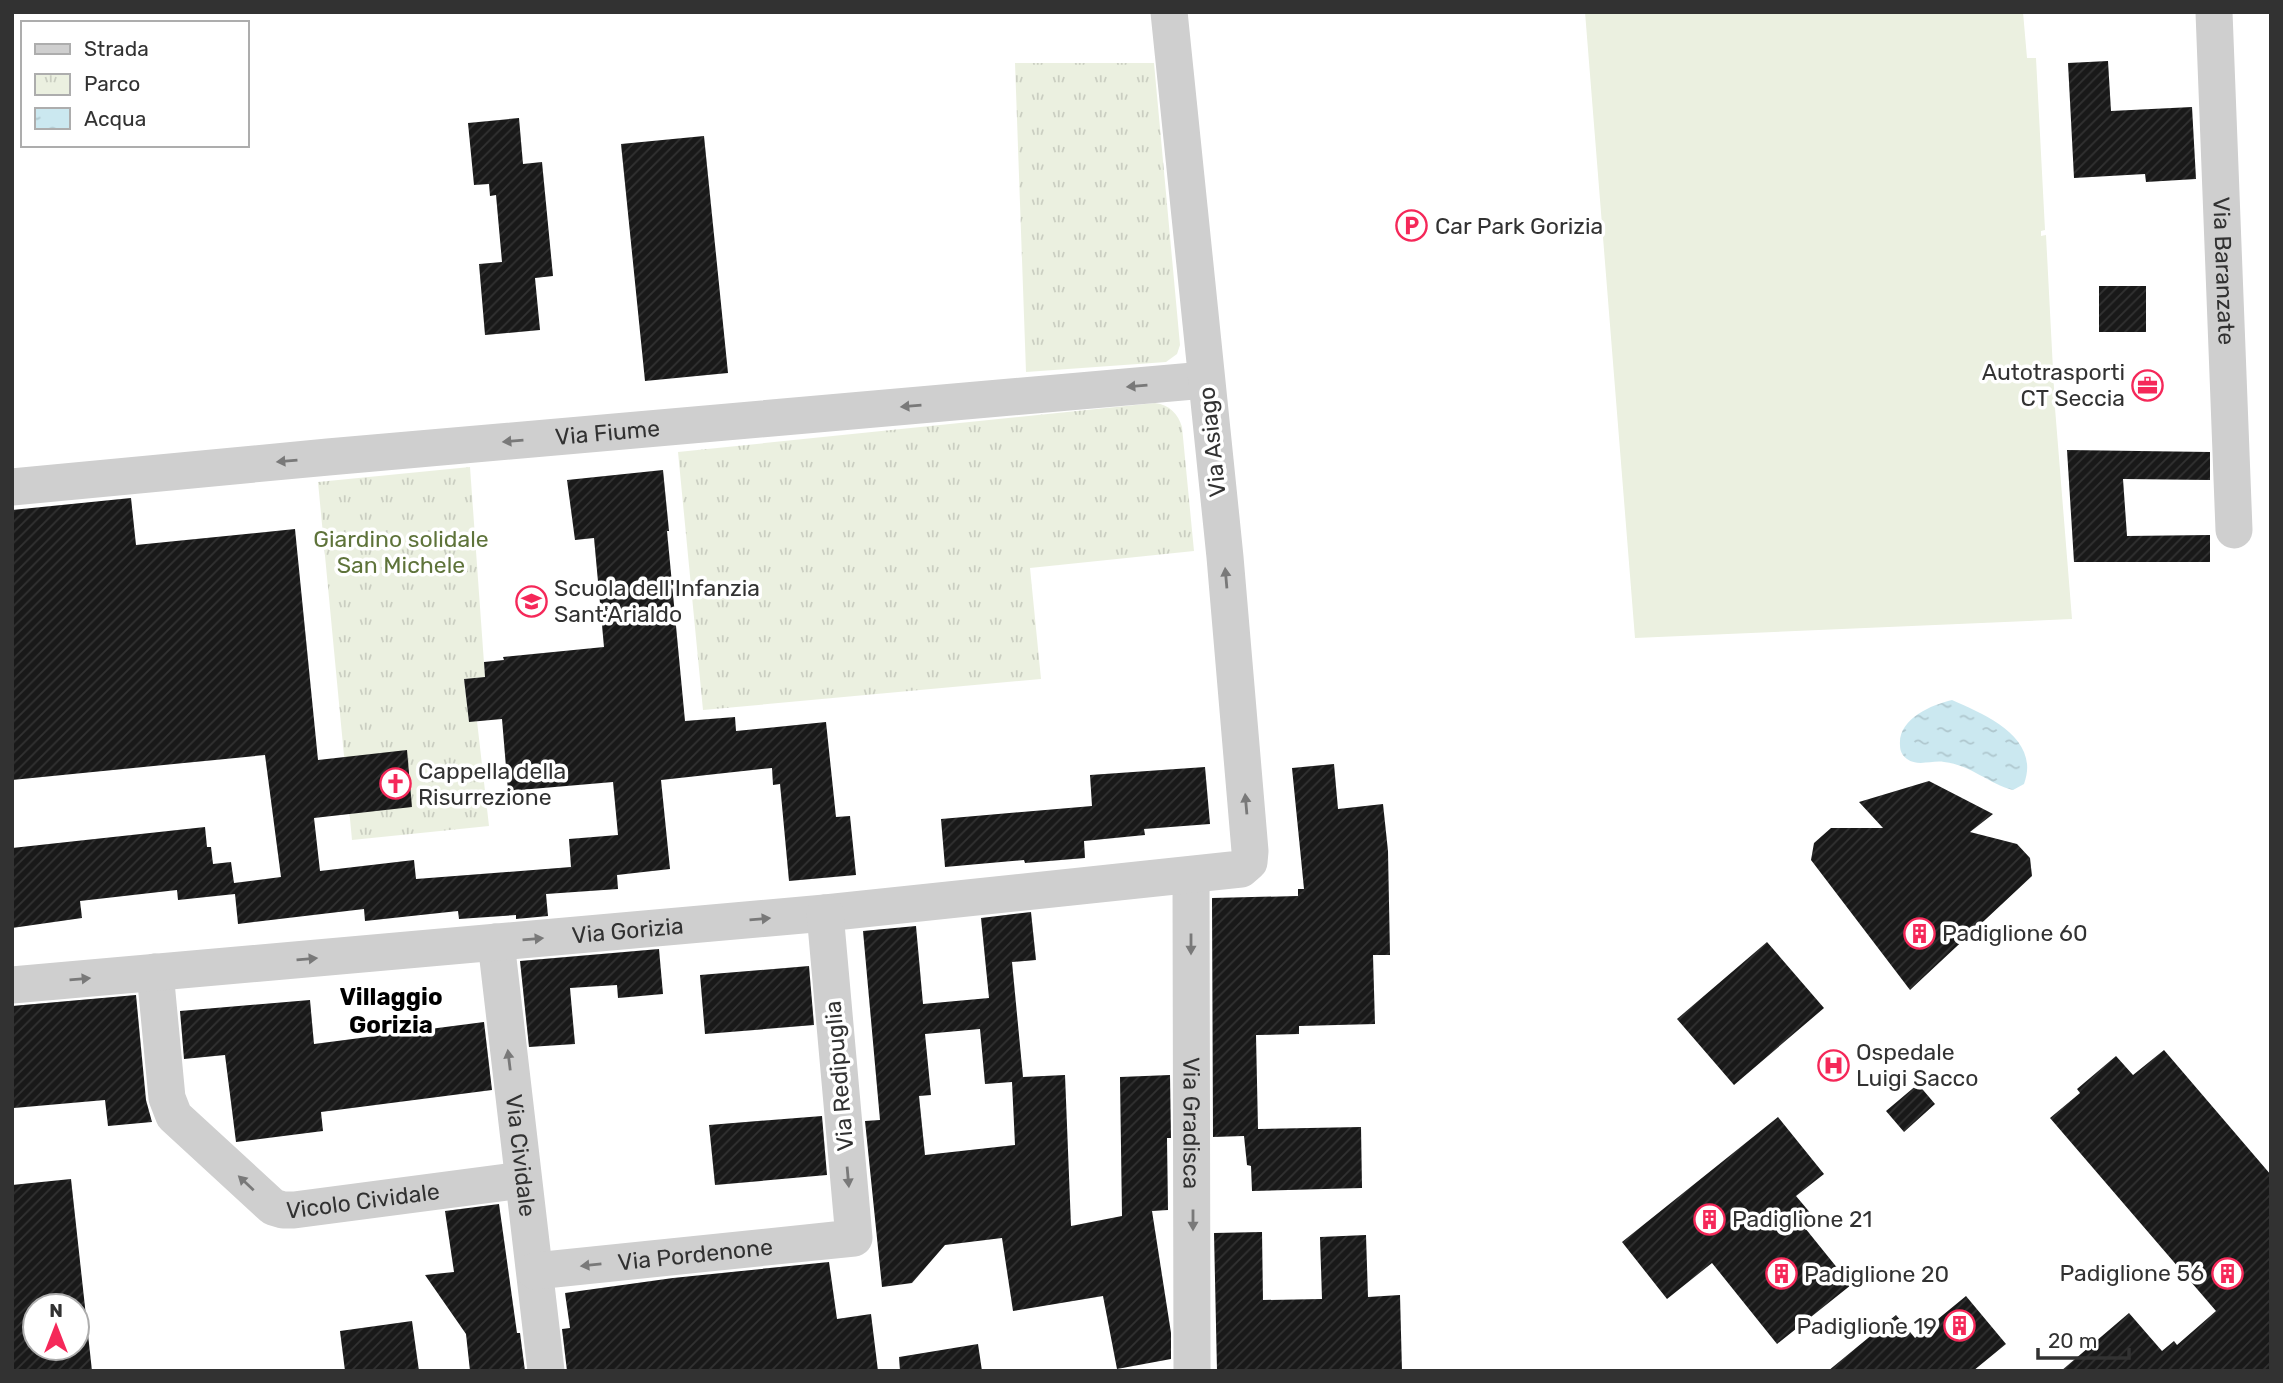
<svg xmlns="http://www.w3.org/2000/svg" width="2283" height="1383" font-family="Rubik,sans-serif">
  <defs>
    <pattern id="park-tufts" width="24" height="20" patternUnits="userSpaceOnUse" patternTransform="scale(1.75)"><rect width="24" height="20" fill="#ebf0e0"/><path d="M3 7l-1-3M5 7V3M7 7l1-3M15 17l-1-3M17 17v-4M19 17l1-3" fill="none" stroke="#cacec1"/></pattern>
    <pattern id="water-ripples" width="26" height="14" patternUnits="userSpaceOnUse" patternTransform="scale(1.75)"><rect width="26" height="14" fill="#cbe8f0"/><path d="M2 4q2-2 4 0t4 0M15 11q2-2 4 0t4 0" fill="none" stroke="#afc7ce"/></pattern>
    <pattern id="building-hatch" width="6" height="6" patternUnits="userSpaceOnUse" patternTransform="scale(1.75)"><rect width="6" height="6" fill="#191919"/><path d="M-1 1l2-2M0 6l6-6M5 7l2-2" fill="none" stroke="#323232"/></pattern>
  </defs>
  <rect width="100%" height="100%" fill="#fff"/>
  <path fill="#ebf0e0" d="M 1585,12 L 2023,12 L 2027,58 L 2036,58 L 2045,230 L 2041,231 L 2041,236 L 2046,235 L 2055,408 L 2072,619 L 1635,638 Z"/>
  <path fill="url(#park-tufts)" d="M 1015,63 L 1154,63 L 1180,345 L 1177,354 L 1166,362 L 1026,372 Z
    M 1155,403 C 1170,405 1178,414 1182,427 L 1194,551 L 1030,568 L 1041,679 L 703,710 L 678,452 Z
    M 470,467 L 485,677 L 464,679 L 469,722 L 477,721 L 489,826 L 352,840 L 318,482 Z"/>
  <path fill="url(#water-ripples)" d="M 1952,700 C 1986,715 2041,738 2024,784 L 2013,790 C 1989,784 1971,765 1944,762 C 1932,760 1918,767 1907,759 C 1902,755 1900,751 1900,745 C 1898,719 1931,705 1952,700 Z"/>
  <path fill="url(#building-hatch)" fill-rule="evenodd" d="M 2108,61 L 2111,111 L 2192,107 L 2196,179 L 2146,182 L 2145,174 L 2074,178 L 2068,63 Z
    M 519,118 L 523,164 L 542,162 L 553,276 L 535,278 L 540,330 L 485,335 L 479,264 L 502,262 L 496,195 L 490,196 L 489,184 L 474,185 L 468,123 Z
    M 704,136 L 728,373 L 645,381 L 621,144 Z
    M 2099,286 L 2146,286 L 2146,332 L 2099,332 Z
    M 2067,450 L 2210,452 L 2210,480 L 2123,479 L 2127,536 L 2210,535 L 2210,562 L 2074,562 Z
    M 663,470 L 669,531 L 667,531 L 685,721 L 735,717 L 736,731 L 826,722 L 836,817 L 850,816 L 856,875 L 789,881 L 780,784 L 773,785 L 772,768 L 661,780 L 670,869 L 617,875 L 618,889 L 546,894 L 548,916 L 516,919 L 516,915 L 459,919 L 458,911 L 365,921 L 364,909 L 238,924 L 235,894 L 178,900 L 177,890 L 80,901 L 82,918 L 12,928 L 12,848 L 205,827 L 207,847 L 211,847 L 213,864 L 231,862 L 234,883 L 281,877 L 265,755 L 12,780 L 12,510 L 131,498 L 136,545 L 295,529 L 318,760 L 407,750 L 412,807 L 314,818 L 320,871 L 414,860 L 416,879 L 571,867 L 569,839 L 618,835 L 613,782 L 508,791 L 502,719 L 469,722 L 464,679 L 485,677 L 484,662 L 504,660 L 503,657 L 604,647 L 594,538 L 575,540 L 567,480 Z
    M 1334,764 L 1338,809 L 1383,804 L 1388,851 L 1390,955 L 1373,955 L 1375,1024 L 1299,1026 L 1299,1034 L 1256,1035 L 1258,1129 L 1361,1127 L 1362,1188 L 1252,1191 L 1251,1166 L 1247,1165 L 1244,1136 L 1213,1137 L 1212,898 L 1298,896 L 1298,889 L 1304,889 L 1292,768 Z
    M 1205,767 L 1210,824 L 1144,829 L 1145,835 L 1084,841 L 1085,858 L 1025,863 L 1024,860 L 945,867 L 941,819 L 1092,806 L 1090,775 Z
    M 1929,781 L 1993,814 L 1970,832 L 2017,844 L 2030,858 L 2032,876 L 1910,990 L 1811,860 L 1814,843 L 1831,828 L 1883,828 L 1859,802 Z
    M 1031,912 L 1036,960 L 1012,962 L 1023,1077 L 1065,1075 L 1071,1226 L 1122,1216 L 1120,1077 L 1170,1075 L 1171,1138 L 1167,1138 L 1168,1210 L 1152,1211 L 1171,1333 L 1171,1359 L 1117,1369 L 1103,1296 L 1013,1311 L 1002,1238 L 945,1245 L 912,1283 L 882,1287 L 865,1121 L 880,1120 L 863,931 L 916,926 L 923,1004 L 989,998 L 981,918 ZM 980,1029 L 985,1084 L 1012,1082 L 1015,1145 L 925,1155 L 919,1096 L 931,1095 L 925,1034 Z
    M 1767,942 L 1824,1008 L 1734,1085 L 1677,1019 Z
    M 659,949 L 663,994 L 618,998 L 617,985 L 570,988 L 575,1044 L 529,1047 L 520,961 Z
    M 809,966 L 814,1025 L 705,1034 L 700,975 Z
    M 136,995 L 146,1100 L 152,1122 L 108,1126 L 105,1100 L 14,1108 L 12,1006 Z
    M 310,1000 L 314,1044 L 484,1022 L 492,1090 L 321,1112 L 323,1131 L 236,1142 L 225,1055 L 184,1059 L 180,1011 Z
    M 2164,1050 L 2271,1175 L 2271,1371 L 2061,1371 L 2129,1313 L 2162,1351 L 2174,1341 L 2177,1345 L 2216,1311 L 2050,1118 L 2080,1093 L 2077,1089 L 2116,1056 L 2133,1075 Z
    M 1918,1084 L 1935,1104 L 1904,1132 L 1886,1111 Z
    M 822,1116 L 827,1175 L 715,1185 L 709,1125 Z
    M 1778,1117 L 1824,1174 L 1796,1196 L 1812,1215 L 1801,1223 L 1851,1285 L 1777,1344 L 1712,1263 L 1667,1299 L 1622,1242 Z
    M 71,1179 L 92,1371 L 12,1371 L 12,1185 ZM 35,1306 L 77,1306 L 77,1348 L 35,1348 Z
    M 499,1204 L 517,1333 L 520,1333 L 525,1371 L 470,1371 L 466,1334 L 425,1275 L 454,1272 L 445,1211 Z
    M 1262,1232 L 1263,1300 L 1322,1299 L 1320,1237 L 1366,1235 L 1368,1297 L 1400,1295 L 1402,1371 L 1217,1371 L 1214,1233 Z
    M 829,1262 L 837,1319 L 871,1314 L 878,1371 L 567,1371 L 562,1329 L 570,1328 L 565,1293 L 673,1278 Z
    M 1966,1296 L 2006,1344 L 1973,1371 L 1828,1371 L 1896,1315 L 1915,1338 Z
    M 412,1321 L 419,1371 L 345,1371 L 340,1331 Z
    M 978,1344 L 982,1371 L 900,1371 L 899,1357 Z"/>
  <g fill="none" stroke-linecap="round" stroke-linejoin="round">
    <g stroke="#cfcfcf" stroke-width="37">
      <path id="s1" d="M 2214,12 L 2234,530"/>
      <path id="s2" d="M 12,487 L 328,457 L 1205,380"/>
      <path id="s3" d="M 1191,875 L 1192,1371"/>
      <path id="s4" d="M 496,942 L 546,1371"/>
      <path id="s5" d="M 155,972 L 167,1098 L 174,1116 L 273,1207 L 283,1210 L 294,1210 L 523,1180"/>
      <path id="s6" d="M 12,985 L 825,913 L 1241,869 L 1249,862 L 1250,851 L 1225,557 L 1169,12"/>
      <path id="s7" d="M 535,1271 L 854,1238 L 825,913"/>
    </g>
  </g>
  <defs><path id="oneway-solid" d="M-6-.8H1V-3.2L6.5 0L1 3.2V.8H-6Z" transform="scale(1.75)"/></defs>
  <g fill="#797979">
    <use href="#oneway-solid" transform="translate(1137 386) rotate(175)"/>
    <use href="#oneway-solid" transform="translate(911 406) rotate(175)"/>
    <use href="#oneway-solid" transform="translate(513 441) rotate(175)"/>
    <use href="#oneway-solid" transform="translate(287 461) rotate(175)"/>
    <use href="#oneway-solid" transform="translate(1226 578) rotate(-95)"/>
    <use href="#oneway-solid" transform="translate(1246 804) rotate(-95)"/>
    <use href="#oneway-solid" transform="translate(760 919) rotate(-5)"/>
    <use href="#oneway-solid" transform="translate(533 939) rotate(-5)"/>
    <use href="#oneway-solid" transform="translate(1191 944) rotate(90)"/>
    <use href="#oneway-solid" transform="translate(307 959) rotate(-5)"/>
    <use href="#oneway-solid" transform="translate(80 979) rotate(-5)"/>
    <use href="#oneway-solid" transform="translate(509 1060) rotate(-97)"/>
    <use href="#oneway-solid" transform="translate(848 1177) rotate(85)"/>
    <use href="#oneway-solid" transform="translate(246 1183) rotate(-137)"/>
    <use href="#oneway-solid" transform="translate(1193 1220) rotate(90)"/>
    <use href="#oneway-solid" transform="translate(591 1265) rotate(174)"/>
  </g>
  <defs>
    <symbol id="parking-ring" viewBox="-11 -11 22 22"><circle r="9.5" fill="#fff" stroke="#f52859" stroke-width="1.5"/><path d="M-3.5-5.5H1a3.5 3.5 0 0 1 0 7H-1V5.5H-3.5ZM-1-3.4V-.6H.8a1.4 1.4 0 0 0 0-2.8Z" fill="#f52859"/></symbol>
    <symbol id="office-ring" viewBox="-11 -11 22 22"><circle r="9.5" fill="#fff" stroke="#f52859" stroke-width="1.5"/><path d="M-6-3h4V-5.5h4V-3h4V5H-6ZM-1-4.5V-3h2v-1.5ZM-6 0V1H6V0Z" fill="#f52859"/></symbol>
    <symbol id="school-ring" viewBox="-11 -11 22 22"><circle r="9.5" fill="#fff" stroke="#f52859" stroke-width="1.5"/><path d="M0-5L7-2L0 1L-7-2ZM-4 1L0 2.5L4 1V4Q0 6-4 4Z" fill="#f52859"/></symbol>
    <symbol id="church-ring" viewBox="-11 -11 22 22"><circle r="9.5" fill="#fff" stroke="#f52859" stroke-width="1.5"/><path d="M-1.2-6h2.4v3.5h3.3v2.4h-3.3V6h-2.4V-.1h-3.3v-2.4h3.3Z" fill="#f52859"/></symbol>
    <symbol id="building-ring" viewBox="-11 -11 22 22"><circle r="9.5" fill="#fff" stroke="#f52859" stroke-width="1.5"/><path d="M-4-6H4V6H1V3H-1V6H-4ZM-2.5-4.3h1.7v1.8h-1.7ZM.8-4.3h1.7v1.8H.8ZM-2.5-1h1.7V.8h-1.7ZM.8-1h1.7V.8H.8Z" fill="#f52859"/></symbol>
    <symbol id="hospital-ring" viewBox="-11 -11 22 22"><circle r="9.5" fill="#fff" stroke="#f52859" stroke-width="1.5"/><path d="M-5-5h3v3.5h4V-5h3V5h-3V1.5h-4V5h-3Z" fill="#f52859"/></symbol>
  </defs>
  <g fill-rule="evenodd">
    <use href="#parking-ring" x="1394" y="208" width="35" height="35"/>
    <use href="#office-ring" x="2130" y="368" width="35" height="35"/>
    <use href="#school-ring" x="514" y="584" width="35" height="35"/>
    <use href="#church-ring" x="378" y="766" width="35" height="35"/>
    <use href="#building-ring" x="1902" y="916" width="35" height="35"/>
    <use href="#hospital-ring" x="1816" y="1048" width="35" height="35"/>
    <use href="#building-ring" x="1692" y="1202" width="35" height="35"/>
    <use href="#building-ring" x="2210" y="1256" width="35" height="35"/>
    <use href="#building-ring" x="1764" y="1256" width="35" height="35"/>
    <use href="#building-ring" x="1942" y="1308" width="35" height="35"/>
  </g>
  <g text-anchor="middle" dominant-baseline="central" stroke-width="7" stroke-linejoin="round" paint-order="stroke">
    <g font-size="23" fill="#323232" stroke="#fff" text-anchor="start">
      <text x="1435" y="226">Car Park Gorizia</text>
      <text x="2125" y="372" text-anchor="end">Autotrasporti<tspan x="2125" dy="26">CT Seccia</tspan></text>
      <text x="554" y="588">Scuola dell'Infanzia<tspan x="554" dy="26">Sant'Arialdo</tspan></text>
      <text x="418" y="771">Cappella della<tspan x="418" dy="26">Risurrezione</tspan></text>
      <text x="1942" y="933">Padiglione 60</text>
      <text x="1856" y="1052">Ospedale<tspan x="1856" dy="26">Luigi Sacco</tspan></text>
      <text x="1732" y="1219">Padiglione 21</text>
      <text x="2204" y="1273" text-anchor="end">Padiglione 56</text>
      <text x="1804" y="1274">Padiglione 20</text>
      <text x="1937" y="1326" text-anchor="end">Padiglione 19</text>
    </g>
    <g font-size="23" fill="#323232" stroke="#fff">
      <text stroke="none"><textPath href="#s1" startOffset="259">Via Baranzate</textPath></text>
      <text stroke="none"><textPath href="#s2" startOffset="598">Via Fiume</textPath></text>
      <text transform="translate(1212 442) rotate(-96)">Via Asiago</text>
      <text stroke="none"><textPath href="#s6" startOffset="618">Via Gorizia</textPath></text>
      <text transform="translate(839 1076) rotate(-95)">Via Redipuglia</text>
      <text stroke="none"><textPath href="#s3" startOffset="248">Via Gradisca</textPath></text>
      <text stroke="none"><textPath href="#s4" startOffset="215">Via Cividale</textPath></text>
      <text stroke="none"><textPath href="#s5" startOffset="371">Vicolo Cividale</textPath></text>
      <text stroke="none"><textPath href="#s7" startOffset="161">Via Pordenone</textPath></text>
    </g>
    <g font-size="23" fill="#5e733a" stroke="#fff">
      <text x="401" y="539">Giardino solidale<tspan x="401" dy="26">San Michele</tspan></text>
    </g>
    <g font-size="24" font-weight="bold" fill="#000" stroke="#fff">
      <text x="391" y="997">Villaggio<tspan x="391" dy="28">Gorizia</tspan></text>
    </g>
  </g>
  <rect width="2283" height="1383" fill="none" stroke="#323232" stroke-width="28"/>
  <rect x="21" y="21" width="228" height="126" fill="#ffffff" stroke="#adadad" stroke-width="2"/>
  <rect x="35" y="44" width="35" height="10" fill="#cfcfcf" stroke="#adadad" stroke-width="2"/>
  <text x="84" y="56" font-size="21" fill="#323232">Strada</text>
  <rect x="35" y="74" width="35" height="21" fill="url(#park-tufts)" stroke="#adadad" stroke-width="2"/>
  <text x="84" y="91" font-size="21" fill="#323232">Parco</text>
  <rect x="35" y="108" width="35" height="21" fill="url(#water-ripples)" stroke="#adadad" stroke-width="2"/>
  <text x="84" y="126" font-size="21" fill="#323232">Acqua</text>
  <g transform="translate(56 1327)"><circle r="33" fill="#ffffff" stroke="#adadad" stroke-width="2"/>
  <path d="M0-5L12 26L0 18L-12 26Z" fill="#f52859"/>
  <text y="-10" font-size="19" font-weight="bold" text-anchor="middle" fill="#323232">N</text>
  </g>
  <path d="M2038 1348v10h91v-10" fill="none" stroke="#323232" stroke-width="3.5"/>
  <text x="2048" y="1348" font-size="21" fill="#323232" stroke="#ffffff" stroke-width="5" paint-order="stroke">20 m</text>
</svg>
